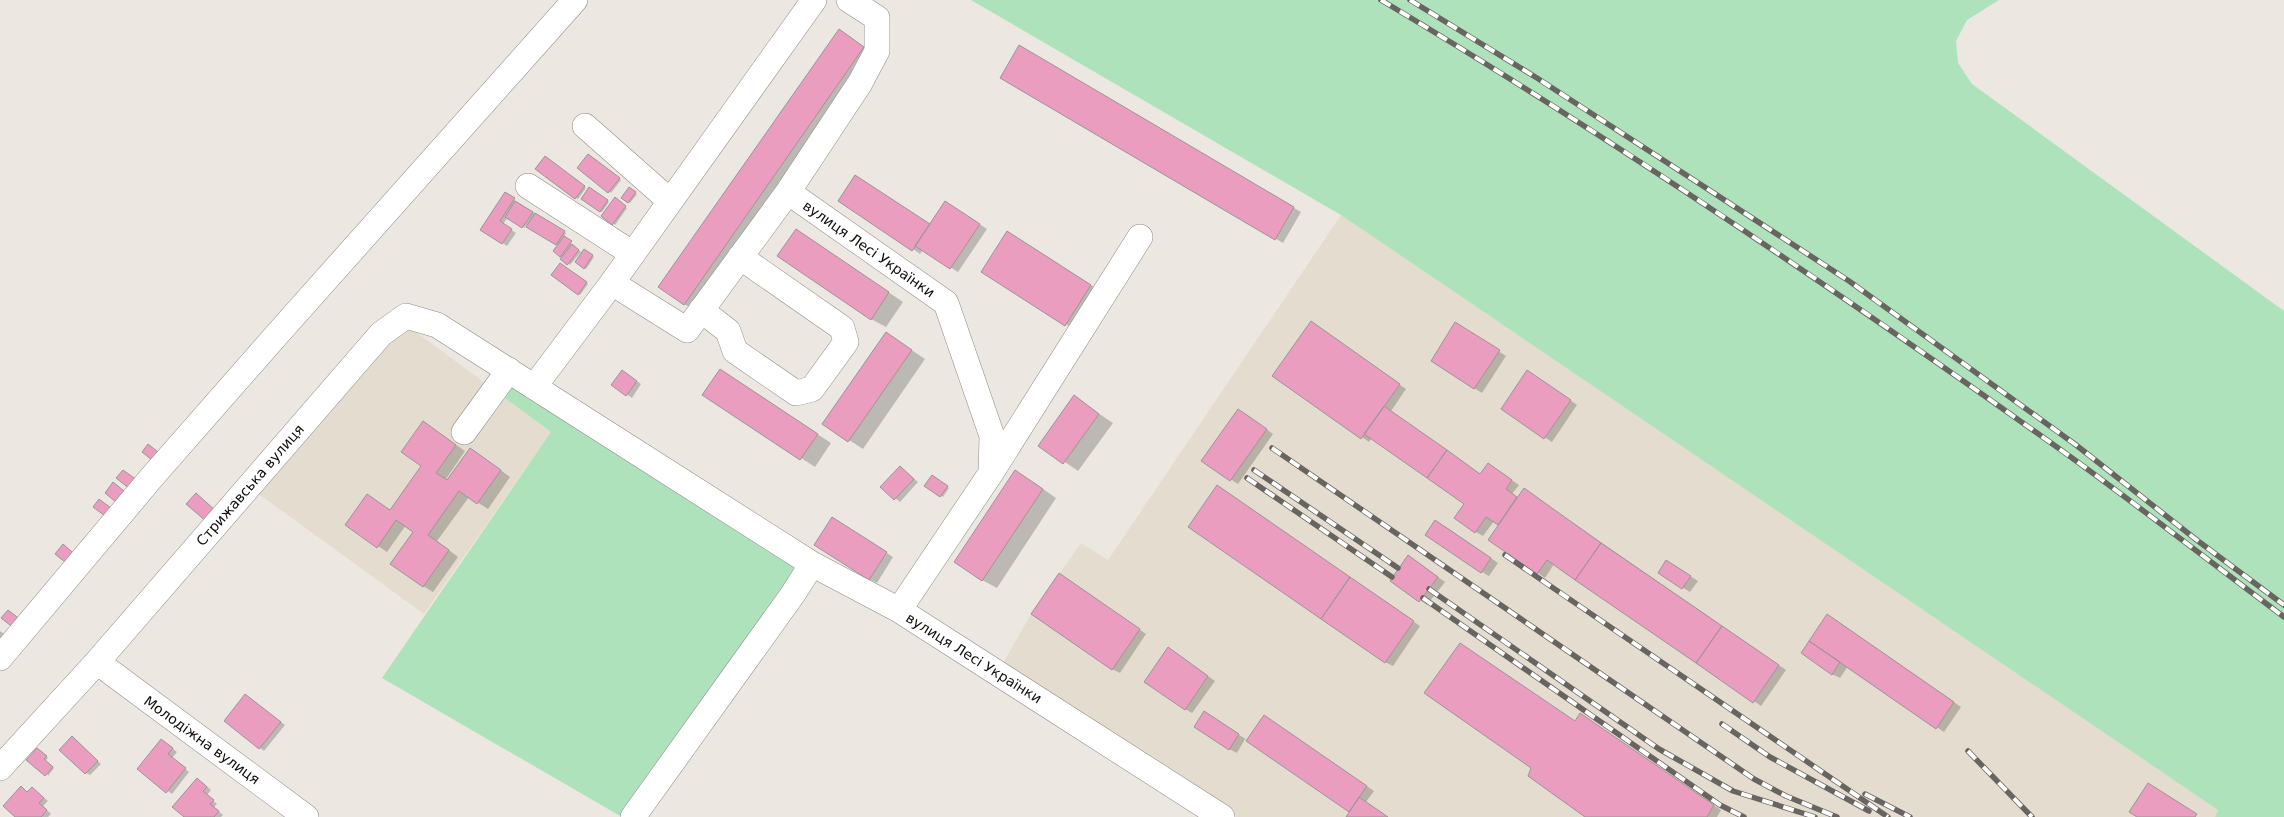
<svg xmlns="http://www.w3.org/2000/svg" width="2284" height="817" font-family="'DejaVu Sans',sans-serif">
  <rect width="100%" height="100%" fill="#ece8e1"/>
  <path fill="#e4dccf" d="M 1341,215 L 2218,810 L 2215,817 L 1222,817 L 998,672 L 1031,614 L 1081,543 L 1108,560 Z
    M 408,326 L 551,432 L 424,614 L 256,492 L 387,339 Z"/>
  <path fill="#ade2bb" d="M 971,0 L 1999,0 L 1967,20 L 1956,41 L 1958,63 L 1972,84 L 2284,311 L 2284,817 L 2215,817 L 2218,810 L 1341,215 Z
    M 509,370 L 812,564 L 622,817 L 382,678 L 551,432 L 494,390 Z"/>
  <path fill="#0003" d="M 840,31 L 878,56 L 698,312 L 684,304 Z
    M 1019,47 L 1301,212 L 1283,243 L 1002,77 Z
    M 590,156 L 621,180 L 611,193 L 579,168 Z
    M 545,158 L 586,188 L 578,199 L 537,169 Z
    M 590,188 L 609,202 L 602,212 L 583,198 Z
    M 629,189 L 637,194 L 630,203 L 622,197 Z
    M 505,194 L 566,233 L 564,237 L 581,252 L 570,265 L 561,259 L 559,245 L 526,225 L 525,228 L 508,217 L 503,224 L 516,233 L 507,246 L 482,229 Z
    M 615,199 L 627,208 L 615,225 L 603,216 Z
    M 953,207 L 987,229 L 958,272 L 923,250 L 920,254 L 913,249 L 930,225 Z
    M 796,230 L 903,302 L 886,327 L 871,319 Z
    M 1021,240 L 1105,294 L 1080,333 L 982,271 Z
    M 584,250 L 594,257 L 586,269 L 576,262 Z
    M 560,264 L 588,284 L 580,295 L 552,275 Z
    M 1318,327 L 1406,389 L 1391,411 L 1481,475 L 1495,469 L 1519,485 L 1512,494 L 1518,498 L 1531,494 L 1786,670 L 1761,706 L 1554,564 L 1545,578 L 1538,573 L 1489,540 L 1500,525 L 1494,521 L 1483,536 L 1476,532 L 1466,503 L 1372,437 L 1369,442 L 1362,437 Z
    M 1463,328 L 1506,356 L 1482,393 L 1432,361 Z
    M 886,333 L 925,359 L 863,449 L 824,424 Z
    M 627,374 L 641,384 L 632,398 L 613,385 Z
    M 1535,376 L 1577,405 L 1552,442 L 1502,409 Z
    M 734,379 L 831,443 L 815,467 L 704,395 Z
    M 1074,397 L 1113,423 L 1078,471 L 1040,445 Z
    M 1246,414 L 1273,434 L 1238,484 L 1203,461 Z
    M 433,429 L 465,451 L 446,479 L 448,481 L 480,455 L 510,477 L 488,509 L 469,497 L 437,541 L 458,557 L 433,592 L 423,586 L 414,531 L 406,525 L 387,552 L 378,546 L 391,511 L 422,466 Z
    M 900,467 L 918,482 L 900,502 L 882,487 Z
    M 932,476 L 949,488 L 943,497 L 926,485 Z
    M 1030,480 L 1056,498 L 997,588 L 982,580 Z
    M 1225,491 L 1420,626 L 1393,666 L 1385,662 Z
    M 839,523 L 893,557 L 877,583 L 869,579 Z
    M 1443,525 L 1498,563 L 1489,576 L 1482,572 Z
    M 1416,561 L 1445,582 L 1427,605 L 1391,580 Z
    M 1674,566 L 1698,581 L 1690,592 L 1659,573 Z
    M 1066,579 L 1146,634 L 1120,673 L 1112,669 Z
    M 1835,620 L 1961,707 L 1944,732 L 1848,666 L 1840,678 L 1832,674 Z
    M 0,631 L 10,638 L 0,641 Z
    M 1176,653 L 1215,681 L 1192,713 L 1185,709 Z
    M 246,695 L 285,725 L 264,751 L 225,721 Z
    M 1212,717 L 1247,740 L 1271,721 L 1374,791 L 1366,802 L 1388,817 L 1347,817 L 1351,812 L 1245,739 L 1237,753 L 1229,749 Z
    M 1587,719 L 1721,810 L 1717,817 L 1587,817 L 1533,767 L 1576,723 Z
    M 76,741 L 101,764 L 90,775 L 86,773 Z
    M 166,743 L 177,752 L 172,758 L 189,772 L 172,794 L 138,769 Z
    M 39,750 L 48,758 L 45,761 L 54,768 L 48,776 Z
    M 202,782 L 211,790 L 207,795 L 217,804 L 214,807 L 223,815 L 221,817 L 186,817 Z
    M 21,788 L 28,793 L 32,788 L 48,801 L 43,806 L 51,814 L 48,817 L 17,817 Z"/>
  <path fill="#ea9dbe" stroke="#9c9497" d="M 839,29 L 864,47 L 684,305 L 658,287 Z
    M 1019,45 L 1294,207 L 1275,240 L 1000,78 Z
    M 588,154 L 620,178 L 608,193 L 577,168 Z
    M 545,156 L 585,186 L 575,199 L 535,169 Z
    M 855,175 L 930,224 L 912,251 L 838,201 Z
    M 589,187 L 608,200 L 600,212 L 581,199 Z
    M 629,187 L 636,192 L 628,203 L 621,198 Z
    M 505,192 L 515,198 L 500,221 L 512,229 L 502,244 L 480,230 Z
    M 615,197 L 626,206 L 612,225 L 601,216 Z
    M 515,201 L 533,212 L 522,228 L 505,217 Z
    M 945,201 L 980,224 L 950,269 L 915,246 Z
    M 535,213 L 565,231 L 556,245 L 526,227 Z
    M 796,229 L 889,292 L 871,320 L 777,256 Z
    M 1007,231 L 1091,285 L 1065,326 L 981,272 Z
    M 564,236 L 572,241 L 560,257 L 553,251 Z
    M 572,244 L 579,250 L 567,265 L 560,259 Z
    M 584,249 L 593,255 L 584,269 L 575,262 Z
    M 560,263 L 587,282 L 578,295 L 551,275 Z
    M 1311,321 L 1400,384 L 1361,439 L 1272,376 Z
    M 1455,322 L 1500,350 L 1474,389 L 1431,361 Z
    M 886,332 L 912,350 L 848,442 L 822,424 Z
    M 720,369 L 818,434 L 800,460 L 702,395 Z
    M 622,370 L 637,381 L 626,396 L 611,385 Z
    M 1527,370 L 1571,400 L 1544,439 L 1501,409 Z
    M 1074,395 L 1099,414 L 1063,464 L 1038,446 Z
    M 1384,406 L 1447,450 L 1427,478 L 1364,434 Z
    M 1238,409 L 1267,429 L 1230,481 L 1201,461 Z
    M 423,421 L 456,445 L 436,473 L 447,480 L 470,448 L 501,470 L 477,504 L 459,491 L 428,535 L 449,550 L 423,587 L 390,564 L 413,532 L 396,520 L 377,548 L 345,525 L 367,494 L 390,510 L 421,466 L 401,452 Z
    M 148,444 L 163,456 L 157,464 L 142,452 Z
    M 1447,450 L 1480,474 L 1488,463 L 1512,480 L 1506,489 L 1517,497 L 1498,525 L 1486,517 L 1475,533 L 1454,518 L 1464,504 L 1427,478 Z
    M 900,466 L 914,479 L 894,500 L 880,487 Z
    M 123,470 L 137,480 L 130,489 L 116,478 Z
    M 1015,470 L 1043,489 L 982,581 L 954,562 Z
    M 932,475 L 948,486 L 940,497 L 924,486 Z
    M 113,482 L 130,496 L 122,507 L 105,493 Z
    M 1217,485 L 1350,577 L 1321,619 L 1188,527 Z
    M 1524,488 L 1601,543 L 1575,580 L 1547,560 L 1537,574 L 1488,540 Z
    M 196,493 L 216,511 L 207,522 L 186,504 Z
    M 99,499 L 115,511 L 109,519 L 93,507 Z
    M 832,517 L 887,552 L 869,580 L 814,545 Z
    M 1435,520 L 1491,558 L 1481,573 L 1425,535 Z
    M 1601,543 L 1722,626 L 1696,663 L 1575,580 Z
    M 63,544 L 78,557 L 70,566 L 55,554 Z
    M 1408,555 L 1438,577 L 1419,602 L 1390,581 Z
    M 1666,560 L 1691,576 L 1682,589 L 1658,573 Z
    M 1059,573 L 1140,629 L 1112,670 L 1031,614 Z
    M 1350,577 L 1414,621 L 1385,663 L 1321,619 Z
    M 8,610 L 21,620 L 15,629 L 1,618 Z
    M 1827,614 L 1954,702 L 1936,729 L 1809,641 Z
    M 1722,626 L 1779,665 L 1753,703 L 1696,663 Z
    M 1809,641 L 1840,662 L 1832,675 L 1801,653 Z
    M 1460,643 L 1575,721 L 1580,713 L 1714,805 L 1707,817 L 1585,817 L 1528,776 L 1531,768 L 1424,693 Z
    M 1168,647 L 1208,676 L 1185,710 L 1144,682 Z
    M 245,694 L 281,722 L 259,749 L 224,721 Z
    M 1204,711 L 1239,734 L 1229,750 L 1194,727 Z
    M 1264,715 L 1367,786 L 1349,812 L 1246,741 Z
    M 72,736 L 98,761 L 85,774 L 59,750 Z
    M 161,739 L 173,748 L 168,754 L 186,768 L 166,793 L 137,769 Z
    M 37,748 L 47,756 L 44,759 L 53,767 L 45,776 L 26,760 Z
    M 197,778 L 207,787 L 203,791 L 214,800 L 210,804 L 219,811 L 214,817 L 184,817 L 172,807 Z
    M 2148,783 L 2197,814 L 2195,817 L 2137,817 L 2129,812 Z
    M 21,786 L 27,792 L 32,787 L 44,798 L 39,803 L 47,810 L 41,817 L 15,817 L 3,806 Z
    M 1359,797 L 1388,817 L 1346,817 Z"/>
  <g fill="none" stroke-linecap="round" stroke-linejoin="round">
    <defs>
      <path id="minor" d="M 585,126 L 670,201
        M 528,186 L 633,254
        M 788,192 L 946,303 L 992,436 L 991,473 L 899,610 L 1222,817
        M 612,283 L 687,330 L 788,192 L 860,83 L 877,51 L 877,18 L 849,0
        M 701,310 L 728,331 L 735,351 L 796,393 L 812,389 L 846,342 L 842,328 L 740,257
        M 534,387 L 612,283 L 814,0
        M 464,432 L 509,370
        M 991,473 L 1140,237
        M 0,658 L 152,477 L 273,339 L 575,0
        M 97,662 L 306,817
        M 0,768 L 97,662 L 381,334 L 406,316 L 437,325 L 812,564 L 899,610
        M 633,817 L 793,594 L 812,564"/>
    </defs>
    <use href="#minor" stroke="#908c86" stroke-width="26"/>
    <use href="#minor" stroke="#fff" stroke-width="25"/>
    <defs>
      <path id="rail" d="M 1381,0 C 1617,141 1845,296 2068,455 C 2141,508 2212,563 2284,617
        M 1410,0 L 1537,78 L 1849,281 L 2076,445 L 2198,541 L 2284,605
        M 1272,448 L 1754,779 L 1786,796 L 1837,817
        M 1254,470 L 1398,568
        M 1247,478 L 1392,577
        M 1505,555 L 1888,817
        M 1429,589 L 1659,749 L 1733,791 L 1815,817
        M 1423,598 L 1720,805 L 1744,817
        M 1722,724 L 1770,757 L 1869,811
        M 1968,751 L 2032,817
        M 1865,794 L 1910,817"/>
    </defs>
    <use href="#rail" stroke="#686561" stroke-width="5.5"/>
    <use href="#rail" stroke="#fff" stroke-width="4" stroke-dasharray="11" stroke-linecap="butt"/>
  </g>
  <g text-anchor="middle" dominant-baseline="central" stroke-width="4" stroke-linejoin="round" paint-order="stroke">
    <g font-size="14" fill="#0f0d0b" stroke="#fff">
      <text transform="translate(869 249) rotate(35)">вулиця Лесі Українки</text>
      <text transform="translate(250 485) rotate(-49)">Стрижавська вулиця</text>
      <text transform="translate(974 658) rotate(32)">вулиця Лесі Українки</text>
      <text transform="translate(202 740) rotate(36)">Молодіжна вулиця</text>
    </g>
  </g>
</svg>
